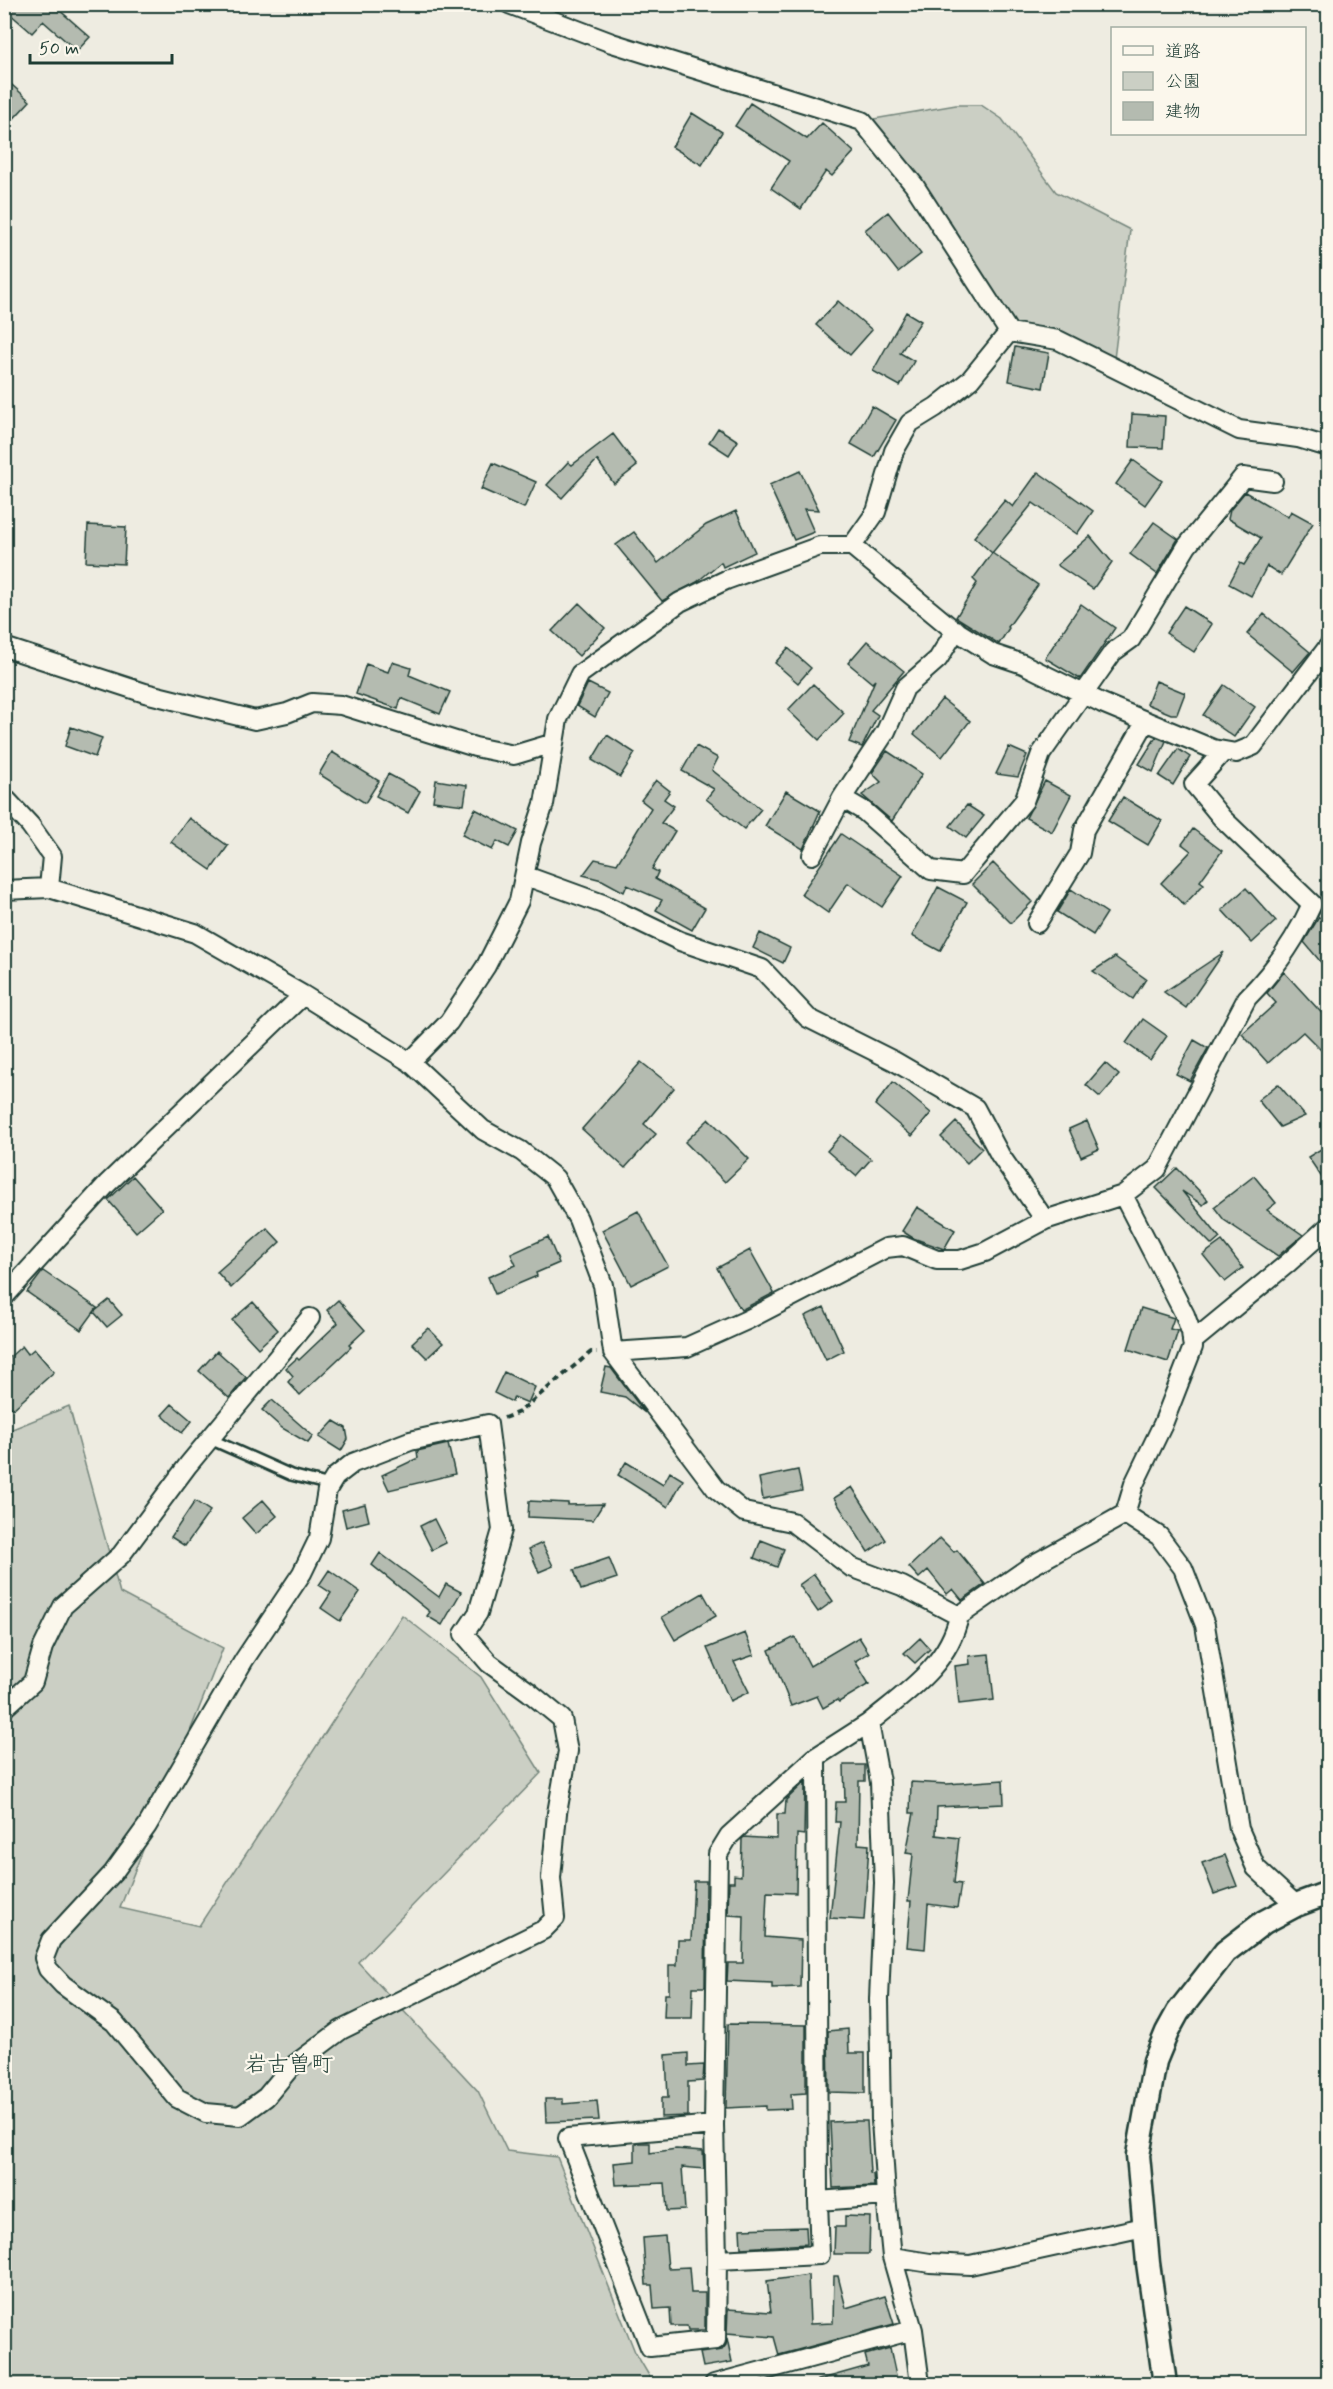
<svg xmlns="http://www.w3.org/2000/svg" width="1333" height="2389" font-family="Mynerve,'Klee One',sans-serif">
  <rect width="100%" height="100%" fill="#eeece1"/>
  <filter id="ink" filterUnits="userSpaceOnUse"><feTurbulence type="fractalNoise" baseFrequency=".0167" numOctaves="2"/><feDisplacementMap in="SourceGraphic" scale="12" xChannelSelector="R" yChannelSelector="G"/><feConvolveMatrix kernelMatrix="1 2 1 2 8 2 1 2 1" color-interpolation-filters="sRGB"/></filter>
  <g filter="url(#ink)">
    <path fill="#cbcfc4" stroke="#75867c" stroke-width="1.5" d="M 956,105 L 981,105 L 1002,119 L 1056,192 L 1130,230 L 1113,367 L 1009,332 L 862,121 Z
      M 69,1406 L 120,1593 L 223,1648 L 120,1908 L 199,1926 L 402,1615 L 481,1677 L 541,1773 L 358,1962 L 478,2091 L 507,2151 L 557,2157 L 635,2352 L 654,2384 L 5,2384 L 5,1432 Z"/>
    <path fill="#b4bbb0" stroke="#1f3d34" stroke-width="1.5" d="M 16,4 L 58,4 L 56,7 L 90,37 L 77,51 L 43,21 L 32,33 L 9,13 Z
      M 4,78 L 30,101 L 4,129 Z
      M 750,103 L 807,139 L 822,123 L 854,152 L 832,176 L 826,171 L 801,209 L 771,188 L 789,161 L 735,126 Z
      M 692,113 L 722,132 L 702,165 L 672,147 Z
      M 888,212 L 921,254 L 898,272 L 865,230 Z
      M 838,301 L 872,330 L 850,355 L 816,325 Z
      M 906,312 L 921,321 L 900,353 L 914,361 L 900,386 L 873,371 Z
      M 1015,347 L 1049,353 L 1043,388 L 1009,381 Z
      M 872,406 L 896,420 L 874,457 L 851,444 Z
      M 1132,414 L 1165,416 L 1163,448 L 1130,447 Z
      M 718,428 L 738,441 L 729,455 L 709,442 Z
      M 613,434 L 637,466 L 614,484 L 597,460 L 562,498 L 547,485 L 568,462 L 572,465 Z
      M 1133,460 L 1162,481 L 1145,505 L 1116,484 Z
      M 493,463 L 536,482 L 524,508 L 481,489 Z
      M 800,471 L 819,510 L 804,509 L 814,532 L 794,540 L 769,485 Z
      M 1038,472 L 1093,511 L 1077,534 L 1033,503 L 992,553 L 974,537 L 1005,500 L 1013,507 Z
      M 1245,492 L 1288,517 L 1291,511 L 1313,523 L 1281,575 L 1267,566 L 1251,596 L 1229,584 L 1240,563 L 1244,565 L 1261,538 L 1228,519 L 1230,510 Z
      M 736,511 L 755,552 L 723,567 L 721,562 L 697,582 L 662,601 L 616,545 L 634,532 L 658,563 L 706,525 Z
      M 1154,522 L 1178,539 L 1157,574 L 1130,554 Z
      M 88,525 L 126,527 L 124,564 L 86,562 Z
      M 1090,536 L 1112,562 L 1093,589 L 1057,565 Z
      M 992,553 L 1038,585 L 1008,627 L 1009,628 L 999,644 L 956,617 L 977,583 L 973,579 Z
      M 579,603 L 605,628 L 579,656 L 552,631 Z
      M 1081,604 L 1115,628 L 1080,679 L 1045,658 Z
      M 1184,606 L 1212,624 L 1194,652 L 1166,633 Z
      M 1264,614 L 1310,652 L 1293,672 L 1247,634 Z
      M 867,641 L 904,671 L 871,710 L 878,715 L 862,747 L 849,742 L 875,680 L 872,683 L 848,663 Z
      M 788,648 L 811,668 L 798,683 L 775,663 Z
      M 392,662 L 411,668 L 409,675 L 450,692 L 440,714 L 401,698 L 398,709 L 356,694 L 366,664 L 388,672 Z
      M 1156,681 L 1185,693 L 1177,714 L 1171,714 L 1147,704 Z
      M 588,683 L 608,693 L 595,717 L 577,706 Z
      M 813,684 L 844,713 L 819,740 L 788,710 Z
      M 1224,685 L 1255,707 L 1234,737 L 1203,715 Z
      M 942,699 L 970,721 L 942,757 L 914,734 Z
      M 71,727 L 102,738 L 95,757 L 65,746 Z
      M 607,735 L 635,753 L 620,777 L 592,760 Z
      M 1156,737 L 1166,741 L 1153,772 L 1139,764 Z
      M 696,746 L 718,758 L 712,770 L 761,809 L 744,829 L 706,799 L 714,789 L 682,771 Z
      M 1009,747 L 1027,755 L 1018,777 L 996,774 Z
      M 1178,749 L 1190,757 L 1173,785 L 1159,776 Z
      M 887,751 L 922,774 L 892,821 L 862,795 L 881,782 L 872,773 Z
      M 332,752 L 379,781 L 365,803 L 319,774 Z
      M 388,774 L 420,791 L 408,813 L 376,796 Z
      M 436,780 L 467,785 L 464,805 L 433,801 Z
      M 656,780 L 670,791 L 664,799 L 674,806 L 661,823 L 675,831 L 652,869 L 658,872 L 655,879 L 705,908 L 692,930 L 656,910 L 662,900 L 627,885 L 624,892 L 602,880 L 583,875 L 595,859 L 617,864 L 651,808 L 641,800 Z
      M 1045,781 L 1071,795 L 1052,832 L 1026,818 Z
      M 786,791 L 820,811 L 803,849 L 765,826 Z
      M 1123,797 L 1162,821 L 1148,845 L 1108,821 Z
      M 967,805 L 984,816 L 966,838 L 950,826 Z
      M 475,809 L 518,831 L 509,847 L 497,841 L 492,850 L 462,835 Z
      M 189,818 L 228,846 L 211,870 L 171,842 Z
      M 1193,829 L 1222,851 L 1200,881 L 1204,884 L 1184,905 L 1161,883 L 1191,851 L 1182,844 Z
      M 841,834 L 903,876 L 882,907 L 848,883 L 828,913 L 801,894 Z
      M 993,863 L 1032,902 L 1011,923 L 972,884 Z
      M 938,887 L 967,902 L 940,951 L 912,936 Z
      M 1246,888 L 1276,921 L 1252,943 L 1222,910 Z
      M 1071,889 L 1107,913 L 1093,935 L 1057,912 Z
      M 1319,917 L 1329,929 L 1329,972 L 1304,942 Z
      M 760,933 L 790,948 L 783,963 L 753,948 Z
      M 1224,952 L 1186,1008 L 1164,992 Z
      M 1115,957 L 1146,979 L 1133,999 L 1093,971 Z
      M 1284,972 L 1329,1021 L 1329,1058 L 1303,1032 L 1268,1063 L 1242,1034 L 1276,1003 L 1267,993 Z
      M 1143,1019 L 1167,1036 L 1150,1060 L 1126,1043 Z
      M 1194,1040 L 1208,1048 L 1190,1081 L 1176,1074 Z
      M 641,1062 L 674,1088 L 644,1124 L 656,1134 L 625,1168 L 582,1129 Z
      M 1105,1063 L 1119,1075 L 1100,1097 L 1086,1085 Z
      M 893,1082 L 931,1113 L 912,1136 L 875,1105 Z
      M 1278,1084 L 1305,1116 L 1280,1127 L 1258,1100 Z
      M 709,1119 L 749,1159 L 725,1182 L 685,1142 Z
      M 1087,1121 L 1099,1149 L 1081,1157 L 1069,1129 Z
      M 956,1122 L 982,1148 L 967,1163 L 941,1137 Z
      M 841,1135 L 871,1159 L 856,1176 L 827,1151 Z
      M 1329,1144 L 1329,1188 L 1308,1157 Z
      M 1177,1168 L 1208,1200 L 1203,1205 L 1182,1191 L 1220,1238 L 1212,1245 L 1156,1188 Z
      M 133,1176 L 162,1209 L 136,1232 L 108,1200 Z
      M 1254,1176 L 1276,1203 L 1267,1210 L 1303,1235 L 1278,1256 L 1224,1220 L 1214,1207 Z
      M 917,1207 L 955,1230 L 944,1249 L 913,1238 L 902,1231 Z
      M 638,1211 L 668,1266 L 631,1285 L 602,1230 Z
      M 267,1228 L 280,1242 L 231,1288 L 217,1272 Z
      M 548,1237 L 559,1263 L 536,1273 L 537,1276 L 495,1294 L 488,1277 L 516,1265 L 511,1254 Z
      M 1222,1241 L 1243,1268 L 1225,1282 L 1203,1255 Z
      M 750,1250 L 774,1293 L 741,1310 L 717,1268 Z
      M 43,1271 L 97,1308 L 81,1330 L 27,1292 Z
      M 109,1300 L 122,1315 L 107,1327 L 94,1312 Z
      M 338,1300 L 365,1330 L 349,1345 L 351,1347 L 300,1395 L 288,1382 L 293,1376 L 286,1368 L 297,1358 L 299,1360 L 338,1323 L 327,1310 Z
      M 253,1302 L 278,1330 L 258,1348 L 232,1320 Z
      M 824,1307 L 844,1351 L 826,1360 L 805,1316 Z
      M 1141,1308 L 1174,1318 L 1170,1329 L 1178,1331 L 1168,1362 L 1128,1349 Z
      M 428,1328 L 443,1343 L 427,1358 L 412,1343 Z
      M 22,1346 L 28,1354 L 34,1349 L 54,1372 L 13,1409 L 4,1400 L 4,1362 Z
      M 217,1351 L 246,1377 L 229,1398 L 199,1371 Z
      M 606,1367 L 611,1368 L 645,1413 L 625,1397 L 600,1392 Z
      M 504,1372 L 535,1387 L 528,1403 L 514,1397 L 512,1402 L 494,1393 Z
      M 272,1400 L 313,1436 L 308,1443 L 282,1428 L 262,1410 Z
      M 172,1404 L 192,1421 L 182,1433 L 162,1415 Z
      M 334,1421 L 346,1428 L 348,1439 L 341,1451 L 319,1437 Z
      M 448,1444 L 455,1474 L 389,1490 L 382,1475 L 418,1458 L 417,1451 Z
      M 626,1462 L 663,1485 L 670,1472 L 683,1480 L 668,1507 L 618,1475 Z
      M 798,1470 L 802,1491 L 763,1499 L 759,1478 Z
      M 852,1487 L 886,1540 L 868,1552 L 834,1498 Z
      M 263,1500 L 277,1516 L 256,1534 L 242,1518 Z
      M 195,1501 L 210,1511 L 185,1546 L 171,1537 Z
      M 529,1501 L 568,1503 L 568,1505 L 603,1504 L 593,1520 L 528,1517 Z
      M 365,1504 L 369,1521 L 346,1527 L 342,1510 Z
      M 434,1519 L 446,1543 L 432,1550 L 420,1526 Z
      M 940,1538 L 954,1552 L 957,1550 L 985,1584 L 962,1600 L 953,1589 L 947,1594 L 928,1570 L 919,1578 L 909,1567 Z
      M 761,1540 L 784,1549 L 777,1567 L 754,1558 Z
      M 542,1543 L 553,1566 L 539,1572 L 529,1549 Z
      M 380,1553 L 439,1597 L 446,1584 L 461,1592 L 442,1625 L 427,1616 L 430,1612 L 372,1565 Z
      M 609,1558 L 617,1578 L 581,1590 L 574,1570 Z
      M 329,1570 L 360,1592 L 340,1621 L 321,1608 L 331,1593 L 319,1585 Z
      M 814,1574 L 833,1601 L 818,1612 L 799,1585 Z
      M 703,1593 L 716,1616 L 675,1640 L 662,1617 Z
      M 745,1633 L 754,1655 L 734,1662 L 749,1692 L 730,1701 L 707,1648 Z
      M 795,1637 L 810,1666 L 859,1637 L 869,1653 L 855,1661 L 869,1684 L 839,1702 L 837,1700 L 823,1708 L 817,1696 L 791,1706 L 769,1650 Z
      M 920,1638 L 930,1649 L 915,1663 L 904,1653 Z
      M 989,1654 L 994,1700 L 959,1704 L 955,1666 L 970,1664 L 969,1656 Z
      M 844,1765 L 865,1765 L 865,1781 L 859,1781 L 858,1844 L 869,1845 L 864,1920 L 830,1918 L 840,1822 L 835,1822 L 836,1802 L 845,1802 Z
      M 1003,1780 L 1004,1804 L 937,1807 L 936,1835 L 959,1838 L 954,1883 L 961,1884 L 957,1908 L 928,1904 L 925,1949 L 907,1947 L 911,1901 L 908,1901 L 913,1854 L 906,1853 L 914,1813 L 910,1813 L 911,1782 L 947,1784 Z
      M 805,1782 L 804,1835 L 797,1834 L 796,1893 L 767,1892 L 765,1937 L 801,1940 L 800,1987 L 772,1988 L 772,1983 L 727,1981 L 728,1963 L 743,1963 L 744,1916 L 728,1915 L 729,1882 L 734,1882 L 734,1875 L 741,1876 L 742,1839 L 744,1837 L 777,1839 L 777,1814 L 785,1814 L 786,1800 Z
      M 1225,1855 L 1237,1886 L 1214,1894 L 1202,1863 Z
      M 694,1881 L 706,1881 L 705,1987 L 693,1987 L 692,2018 L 664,2018 L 665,1994 L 669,1994 L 669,1965 L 677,1965 L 678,1940 L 691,1940 Z
      M 728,2024 L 806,2025 L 806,2093 L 791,2094 L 792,2109 L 766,2110 L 766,2106 L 726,2108 Z
      M 848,2029 L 849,2053 L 865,2053 L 865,2093 L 829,2092 L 828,2031 Z
      M 688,2053 L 688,2066 L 704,2065 L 703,2081 L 688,2082 L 688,2116 L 661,2117 L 661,2098 L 668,2098 L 666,2055 Z
      M 545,2099 L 563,2099 L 563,2104 L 597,2101 L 599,2120 L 546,2122 Z
      M 856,2121 L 867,2121 L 870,2173 L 873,2174 L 874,2186 L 833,2188 L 830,2122 Z
      M 635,2143 L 650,2143 L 650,2153 L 676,2149 L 703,2151 L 704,2169 L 682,2167 L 685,2210 L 667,2211 L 665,2183 L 616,2185 L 614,2163 L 635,2161 Z
      M 845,2216 L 870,2217 L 869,2254 L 834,2254 L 835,2227 L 845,2227 Z
      M 806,2227 L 807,2244 L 741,2248 L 740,2229 Z
      M 665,2236 L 668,2268 L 689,2267 L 691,2293 L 705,2293 L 705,2330 L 688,2330 L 687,2326 L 671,2326 L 670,2308 L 654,2309 L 652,2285 L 646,2285 L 643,2238 Z
      M 808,2275 L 810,2324 L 833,2323 L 834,2276 L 838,2276 L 846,2308 L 885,2296 L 894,2324 L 779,2355 L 774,2337 L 727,2333 L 728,2309 L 771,2312 L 767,2281 Z
      M 727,2338 L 732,2362 L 703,2367 L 700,2353 L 722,2350 L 726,2345 Z
      M 890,2348 L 897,2380 L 879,2385 L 818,2385 L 818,2380 L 868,2366 L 865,2355 Z"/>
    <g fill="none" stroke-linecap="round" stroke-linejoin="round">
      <defs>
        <path id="service" d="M 210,1439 L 291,1475 L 330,1485"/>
        <path id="minor" d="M 509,4 L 612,43 L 862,121 L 914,185 L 1009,332 L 1058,340 L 1239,430 L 1298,438 L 1328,447
          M 852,546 L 876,512 L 894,451 L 910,423 L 936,407 L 970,380 L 1009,332
          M 956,630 L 938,659 L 905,688 L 886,731 L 842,798 L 864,811 L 931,870 L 963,874 L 1024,801 L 1041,754 L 1113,652 L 1131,639 L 1187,546 L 1243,477 L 1273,481
          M 4,647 L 145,693 L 255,720 L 287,713 L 312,703 L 341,705 L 475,747 L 514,755 L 554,743
          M 4,797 L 30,825 L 52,856 L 49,888
          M 812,855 L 842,798
          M 526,876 L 603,904 L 680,941 L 762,969 L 808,1018 L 894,1061 L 975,1108 L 1000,1155 L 1045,1220
          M 4,890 L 49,888 L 195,933 L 303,995 L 410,1062 L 483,1130 L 521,1151 L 555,1178 L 578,1219 L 603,1285 L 613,1352 L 716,1489 L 744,1512 L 792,1522 L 851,1567 L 902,1586 L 959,1616
          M 1037,923 L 1080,853 L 1084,830 L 1146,721
          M 410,1062 L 449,1022 L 486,966 L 519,901 L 531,843 L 544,804 L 558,719 L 580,674 L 680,602 L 726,580 L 820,546 L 852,546 L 950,627 L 993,654 L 1023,664 L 1102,703 L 1213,749 L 1236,753 L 1253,746 L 1328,647
          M 4,1297 L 107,1184 L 303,995
          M 1192,1342 L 1288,1263 L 1328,1227
          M 613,1352 L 687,1347 L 747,1320 L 886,1248 L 903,1246 L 937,1260 L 960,1260 L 985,1252 L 1045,1220 L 1123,1195 L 1157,1169 L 1247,998 C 1274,971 1296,939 1312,904 L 1222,818 L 1194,784 L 1223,752
          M 488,1424 L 502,1530 L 478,1613 L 464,1634 L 489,1663 L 529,1692 L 562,1719 L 568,1751 L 557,1813 L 551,1878 L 555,1918 L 543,1930 L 341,2030 L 290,2068 L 266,2097 L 240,2116 L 206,2113 L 177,2098 L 114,2022 L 63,1985 L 48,1969 L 44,1958 L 51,1940 L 113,1873 L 147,1826 L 244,1660 L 302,1573 L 319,1538 L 327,1490 L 335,1477 L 353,1463 L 410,1441 Z
          M 1125,1514 L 1159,1536 L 1183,1568 L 1205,1625 L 1239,1829 L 1256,1868 L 1296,1905
          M 4,1708 L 33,1682 L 43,1647 L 63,1606 L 121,1555 L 188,1465 L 310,1318
          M 869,1723 L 816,1757 L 729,1836 L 718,1854 L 714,2125 L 717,2260 L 820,2255 L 818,2201 L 886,2196
          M 816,1757 L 818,2201
          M 714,2125 L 568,2138 L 650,2347 L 716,2340 L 717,2260
          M 892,2257 L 930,2263 L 970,2265 L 1144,2227
          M 714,2384 L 913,2330
          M 920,2384 L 913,2330 L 892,2257 L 886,2196 L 881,2120 L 879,1999 L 884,1883 L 880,1782 L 869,1723 C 905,1693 949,1665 959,1616 L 1031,1566 L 1125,1514 L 1134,1484 L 1163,1424 L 1193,1347 L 1191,1332 L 1185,1315 L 1123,1195"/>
        <path id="tertiary" d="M 1165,2384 L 1148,2263 L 1138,2155 L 1155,2061 L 1167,2032 L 1178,2012 L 1225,1952 L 1264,1922 L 1296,1905 L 1328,1893"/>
      </defs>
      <use href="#service" stroke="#1f3d34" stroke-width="14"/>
      <use href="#minor" stroke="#1f3d34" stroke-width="22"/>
      <use href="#tertiary" stroke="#1f3d34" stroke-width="27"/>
      <path stroke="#1f3d34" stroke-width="4" stroke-dasharray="6 4.5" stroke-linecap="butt" d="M 504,1418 L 519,1412 L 591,1352 L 597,1352"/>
      <use href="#service" stroke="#fbf7ec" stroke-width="9"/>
      <use href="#minor" stroke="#fbf7ec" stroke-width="18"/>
      <use href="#tertiary" stroke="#fbf7ec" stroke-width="22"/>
    </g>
  </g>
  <g text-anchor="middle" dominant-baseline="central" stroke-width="4.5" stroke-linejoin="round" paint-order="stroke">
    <g font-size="22" fill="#1f3d34" stroke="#fbf7ec">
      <text x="289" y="2065">岩古曽町</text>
    </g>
  </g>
  <rect width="1333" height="2389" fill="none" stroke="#fbf7ec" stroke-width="24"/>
  <rect x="12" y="12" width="1309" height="2365" fill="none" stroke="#1f3d34" stroke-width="2" filter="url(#ink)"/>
  <rect x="1111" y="27" width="195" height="108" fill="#fbf7ec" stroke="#a3ada2" stroke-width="1.5"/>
  <rect x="1123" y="46" width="30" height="9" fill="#fbf7ec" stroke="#a3ada2" stroke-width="1.5"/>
  <text x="1165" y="57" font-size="18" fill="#1f3d34">道路</text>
  <rect x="1123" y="72" width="30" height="18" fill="#cbcfc4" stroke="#a3ada2" stroke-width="1.5"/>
  <text x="1165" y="87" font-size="18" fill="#1f3d34">公園</text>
  <rect x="1123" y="102" width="30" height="18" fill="#b4bbb0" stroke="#a3ada2" stroke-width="1.5"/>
  <text x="1165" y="117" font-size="18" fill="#1f3d34">建物</text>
  <path d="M30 54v9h142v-9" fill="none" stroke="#1f3d34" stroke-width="3"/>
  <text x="39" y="54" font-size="18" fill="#1f3d34" stroke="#fbf7ec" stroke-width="4.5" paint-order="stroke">50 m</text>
</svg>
